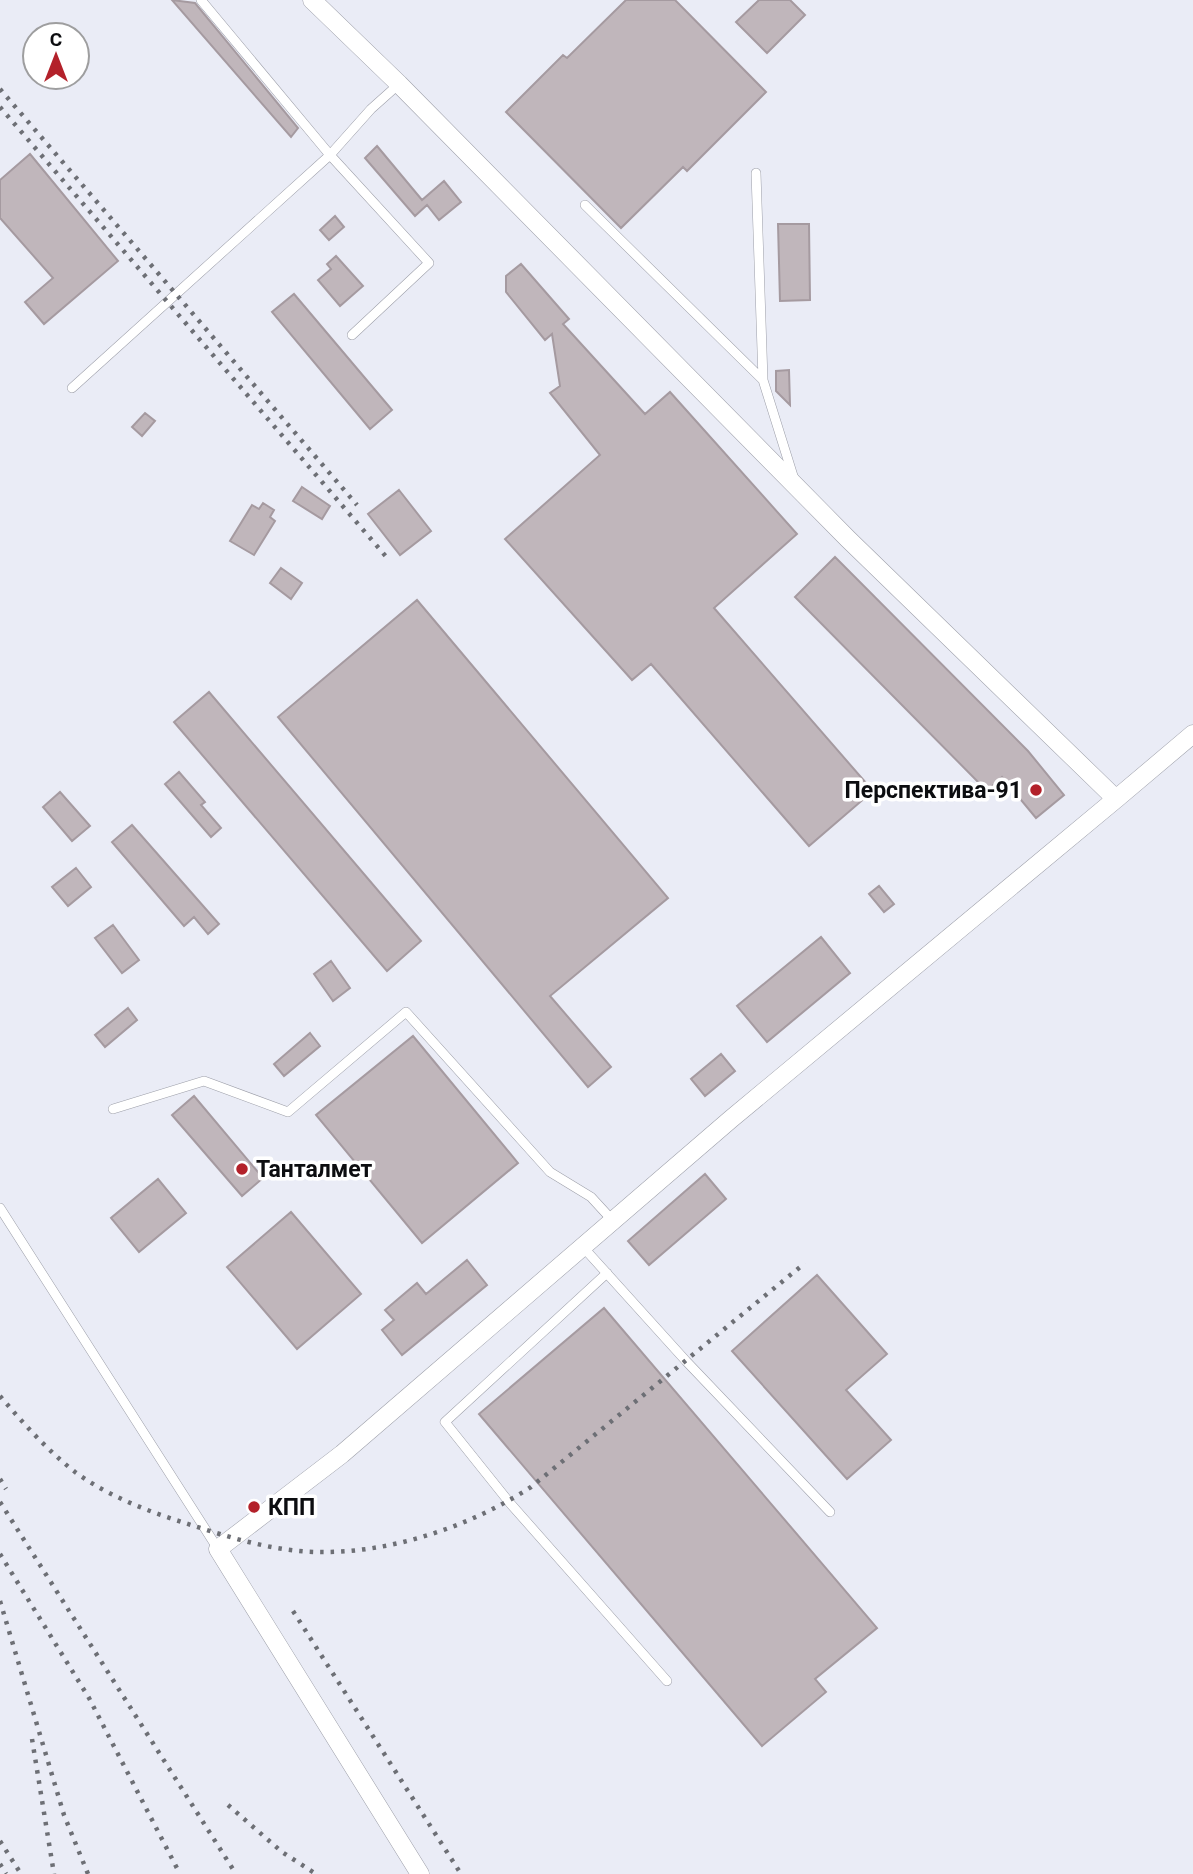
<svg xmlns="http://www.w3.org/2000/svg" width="1193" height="1874" font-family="Roboto,sans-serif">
  <rect width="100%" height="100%" fill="#eaecf6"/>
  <path fill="#c0b6bb" stroke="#a59aa0" stroke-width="2" d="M 172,0 L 195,3 L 298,128 L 291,137 Z
    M 626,0 L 675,0 L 766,92 L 687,171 L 683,167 L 621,228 L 506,112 L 563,55 L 567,58 Z
    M 759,0 L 790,0 L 805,15 L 767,53 L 736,22 Z
    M 377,146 L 422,200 L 444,181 L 461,202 L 439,220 L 427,205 L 415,216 L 365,158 Z
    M 30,154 L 118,261 L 44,324 L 25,302 L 53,278 L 0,218 L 0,180 Z
    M 335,216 L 344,227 L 329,240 L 320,230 Z
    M 778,224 L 809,224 L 810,300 L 780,301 Z
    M 336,256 L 363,286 L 340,306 L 318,280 L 331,269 L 327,264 Z
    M 521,264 L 569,319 L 563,324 L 645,414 L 670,392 L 797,534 L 714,608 L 873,791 L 809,846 L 651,664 L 632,680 L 505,539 L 600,455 L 550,393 L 560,386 L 552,334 L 545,340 L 506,292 L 506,276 Z
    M 294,294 L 392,410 L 370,429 L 272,312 Z
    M 789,370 L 790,405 L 776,391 L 776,371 Z
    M 145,413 L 155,421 L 142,436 L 132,427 Z
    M 302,487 L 330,506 L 322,519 L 293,501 Z
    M 399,490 L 431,531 L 400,555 L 368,514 Z
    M 263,503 L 274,510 L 270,517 L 275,521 L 254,555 L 230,541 L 252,505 L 259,509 Z
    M 835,557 L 1028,751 L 1064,795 L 1036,818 L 1002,777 L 987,791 L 795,597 Z
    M 281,568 L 302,583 L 291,599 L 270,583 Z
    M 417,600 L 668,898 L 550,996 L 611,1067 L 588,1087 L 278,717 Z
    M 209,692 L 421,941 L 387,971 L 174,722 Z
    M 179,772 L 205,802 L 201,805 L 221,828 L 211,837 L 165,784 Z
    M 60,792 L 90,826 L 72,841 L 43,807 Z
    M 132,825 L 219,924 L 208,934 L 194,917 L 184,926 L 112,842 Z
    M 76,868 L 91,887 L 68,906 L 52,887 Z
    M 879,886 L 894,904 L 884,912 L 869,894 Z
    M 113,925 L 139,960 L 122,973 L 95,938 Z
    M 821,937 L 850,973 L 767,1042 L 737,1006 Z
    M 331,961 L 350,988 L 333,1001 L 314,974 Z
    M 128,1008 L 137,1020 L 105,1047 L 95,1035 Z
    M 310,1033 L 320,1046 L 284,1076 L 274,1064 Z
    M 413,1036 L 518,1163 L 422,1243 L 316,1115 Z
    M 721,1054 L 735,1071 L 705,1096 L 691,1079 Z
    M 194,1096 L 263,1178 L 242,1196 L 172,1115 Z
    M 705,1174 L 726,1199 L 649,1265 L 628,1241 Z
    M 158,1179 L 186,1213 L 139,1252 L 111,1218 Z
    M 291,1212 L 361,1294 L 297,1349 L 227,1267 Z
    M 467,1260 L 487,1285 L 402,1355 L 382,1330 L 394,1320 L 385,1310 L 417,1283 L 426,1294 Z
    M 817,1275 L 887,1354 L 846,1390 L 891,1440 L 847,1479 L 732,1351 Z
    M 604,1308 L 877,1628 L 815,1679 L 826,1692 L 762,1746 L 479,1414 Z"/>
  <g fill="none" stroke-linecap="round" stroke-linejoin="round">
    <defs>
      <path id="service" d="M 201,0 L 330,155 L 429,263 L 352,335
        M 756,173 L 763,380
        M 585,205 L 763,380 L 794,479
        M 72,388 L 330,155 L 371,109 L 399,84
        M 113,1109 L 204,1081 L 288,1112 L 406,1012 L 550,1172 L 591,1197 L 613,1221
        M 0,1208 L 218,1549
        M 583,1247 L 686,1361 L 830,1512
        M 607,1273 L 445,1422 L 509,1502 L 667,1681"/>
      <path id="minor" d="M 312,0 L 399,84 L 848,539 L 1116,799 L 1193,734
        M 420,1874 L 218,1549 L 342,1454 L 731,1119 L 1116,799"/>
    </defs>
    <use href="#service" stroke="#9d9fa9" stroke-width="10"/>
    <use href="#minor" stroke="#9d9fa9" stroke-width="19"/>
    <use href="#service" stroke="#fff" stroke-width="9"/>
    <use href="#minor" stroke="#fff" stroke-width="18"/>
    <path stroke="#6d6f75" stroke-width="4.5" stroke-dasharray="3.5 7" stroke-linecap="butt" d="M 0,89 L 357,505
      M 0,107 L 389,560
      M 0,1396 C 23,1423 47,1450 75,1472 C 108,1496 147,1511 185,1523 C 228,1537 275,1552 320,1552 C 392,1553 471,1526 531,1487 L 805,1263
      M 0,1479 L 6,1489
      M 0,1502 L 236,1874
      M 0,1554 L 89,1698 L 180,1874
      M 0,1601 L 64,1815 L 88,1874
      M 293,1611 L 461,1874
      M 32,1739 L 54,1874
      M 228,1805 L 282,1852 L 316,1874
      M 0,1841 L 21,1874
      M 0,1864 L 6,1874"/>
  </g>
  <g fill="#b3212a" stroke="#fff" stroke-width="2.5">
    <circle cx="1036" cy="790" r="7"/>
    <circle cx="242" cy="1169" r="7"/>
    <circle cx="254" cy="1507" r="7"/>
  </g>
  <g text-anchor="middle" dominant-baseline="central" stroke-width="7" stroke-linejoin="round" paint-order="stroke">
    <g font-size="23" font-weight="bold" fill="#0c0d10" stroke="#fff" text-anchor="start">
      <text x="1022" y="790" text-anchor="end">Перспектива-91</text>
      <text x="256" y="1169">Танталмет</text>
      <text x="268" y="1507">КПП</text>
    </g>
  </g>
  <g transform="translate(56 56)"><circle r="33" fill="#ffffff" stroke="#9e9e9f" stroke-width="2"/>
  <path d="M0-5L12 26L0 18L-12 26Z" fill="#b3212a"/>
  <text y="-10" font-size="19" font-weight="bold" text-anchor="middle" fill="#0c0d10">С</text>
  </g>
</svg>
